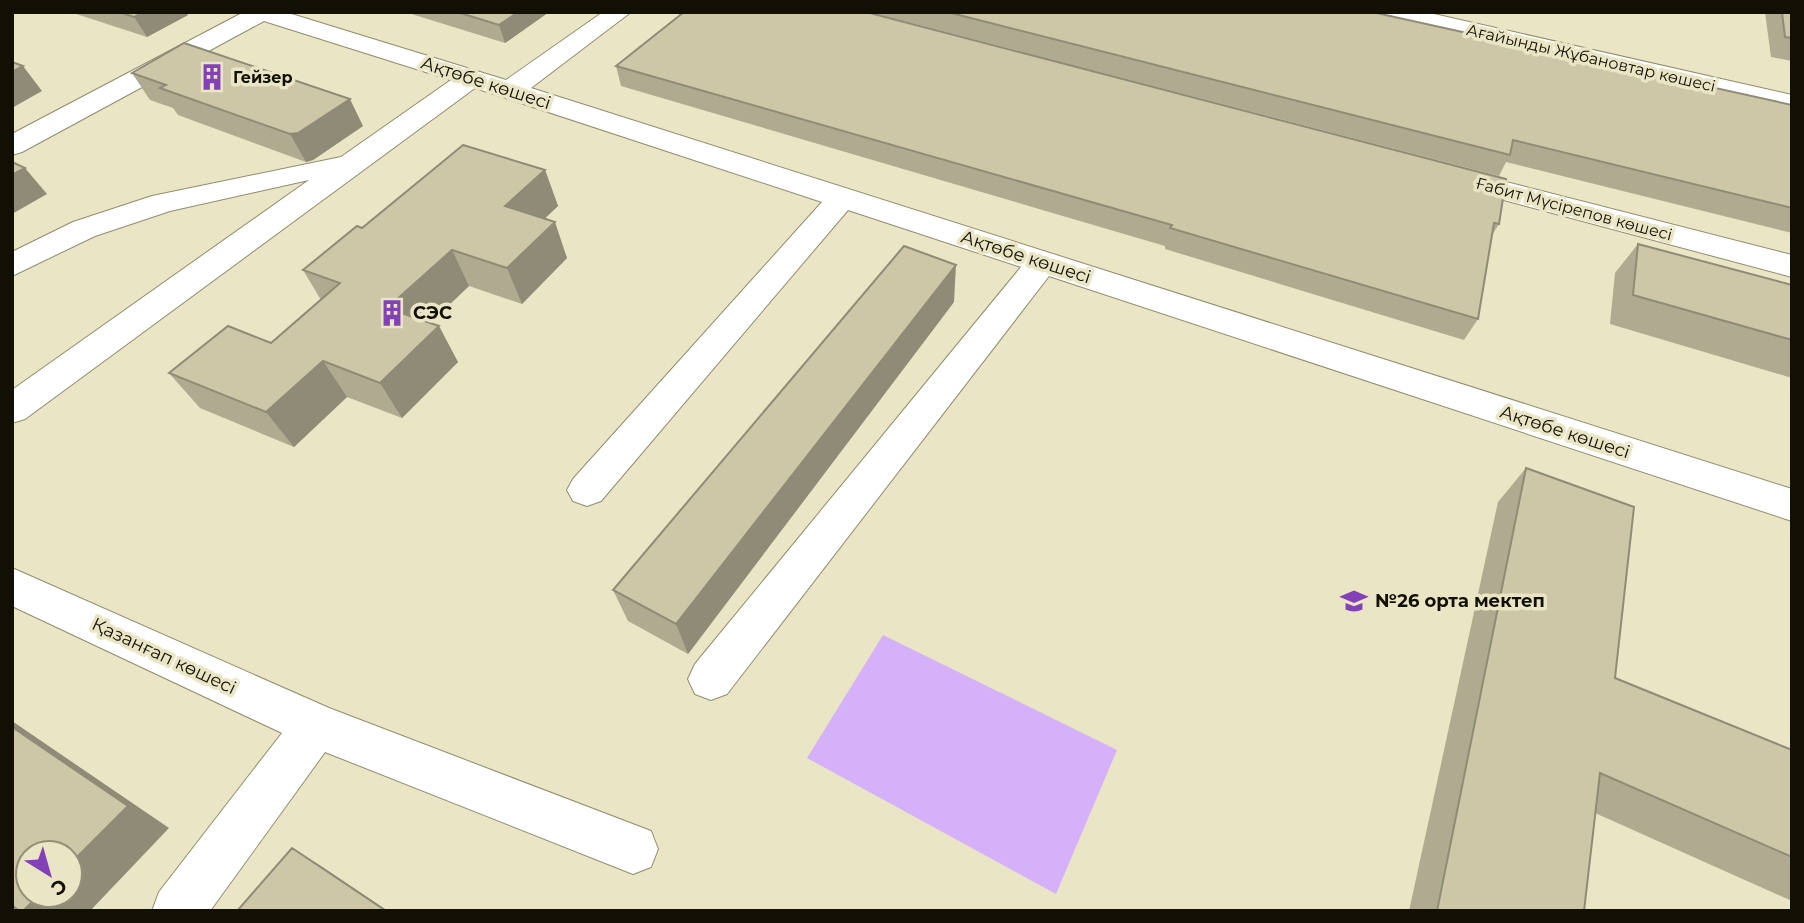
<svg xmlns="http://www.w3.org/2000/svg" width="1804" height="923" font-family="Montserrat,sans-serif">
  <rect width="100%" height="100%" fill="#eae5c4"/>
  <path fill="#d5b1f9" d="M 883,635 L 1117,750 L 1056,894 L 807,758 Z"/>
  <g fill="none" stroke-linecap="round" stroke-linejoin="round">
    <defs>
      <path id="minor" d="M 244,12 L 285,12 L 506,80 L 603,12 L 631,12 L 531,88 L 1792,489 L 1792,521 L 1049,276 L 727,694 L 711,700 L 695,694 L 688,679 L 695,664 L 1021,267 L 848,210 L 601,501 L 587,506 L 573,501 L 567,490 L 573,479 L 822,202 L 475,88 L 25,419 L 12,423 L 12,390 L 309,180 L 170,211 L 95,236 L 12,276 L 12,252 L 73,222 L 152,196 L 341,157 L 451,80 L 264,21 L 22,152 L 12,155 L 12,134 Z
        M 1379,12 L 1425,12 L 1792,95 L 1792,111 L 1391,19 L 1382,17 Z
        M 1455,169 L 1792,255 L 1792,277 L 1444,184 L 1440,178 L 1444,172 Z
        M 12,568 L 329,708 L 651,831 L 658,849 L 651,867 L 633,874 L 325,752 L 210,911 L 152,911 L 159,892 L 282,733 L 12,606 Z"/>
    </defs>
    <use href="#minor" stroke="#918c6e" stroke-width="2"/>
    <use href="#minor" fill="#fff" fill-rule="evenodd"/>
  </g>
  <path fill="#b0ab90" d="M 70,12 L 186,12 L 188,15 L 147,37 Z
    M 405,12 L 549,12 L 505,43 Z
    M 869,12 L 1372,12 L 1792,105 L 1792,233 L 1506,162 L 1499,176 Z
    M 1765,12 L 1792,12 L 1792,61 L 1771,57 Z
    M 616,66 L 1499,224 L 1491,237 L 1478,319 L 1464,340 L 1165,249 L 1165,246 L 621,86 Z
    M 132,73 L 363,126 L 313,160 L 306,162 L 178,115 L 173,108 L 150,100 Z
    M 545,170 L 558,206 L 544,219 L 567,258 L 522,304 L 469,286 L 430,323 L 458,362 L 402,418 L 347,397 L 294,447 L 200,408 L 169,373 L 271,343 L 321,300 L 303,270 L 362,228 Z
    M 1638,244 L 1792,285 L 1792,378 L 1610,324 L 1615,273 Z
    M 954,302 L 688,654 L 628,621 L 613,590 Z
    M 1526,468 L 1615,678 L 1792,750 L 1792,901 L 1595,813 L 1584,911 L 1409,911 L 1498,502 Z"/>
  <path fill="#908b76" d="M 143,12 L 186,12 L 188,15 L 147,37 L 134,17 Z
    M 518,12 L 549,12 L 505,43 L 499,25 Z
    M 23,66 L 42,91 L 12,108 L 12,72 Z
    M 350,99 L 363,126 L 313,160 L 306,162 L 290,134 Z
    M 25,168 L 47,194 L 12,214 L 12,175 Z
    M 545,170 L 558,206 L 519,243 L 505,206 Z
    M 555,222 L 567,258 L 522,304 L 507,268 Z
    M 452,250 L 469,286 L 408,344 L 387,308 Z
    M 956,265 L 954,302 L 688,654 L 676,624 Z
    M 439,326 L 458,362 L 402,418 L 380,383 Z
    M 323,361 L 347,397 L 294,447 L 266,412 Z
    M 12,721 L 169,828 L 90,911 L 23,911 L 39,895 L 70,895 L 70,864 L 12,727 Z
    M 292,848 L 321,866 L 388,911 L 386,911 Z"/>
  <path fill="#cdc7a8" stroke="#908b76" stroke-width="2" d="M 119,12 L 143,12 L 134,17 Z
    M 457,12 L 518,12 L 499,25 Z
    M 684,12 L 866,12 L 1506,179 L 1499,224 L 1494,223 L 1478,319 L 1170,228 L 1172,225 L 616,66 Z
    M 947,12 L 1372,12 L 1792,105 L 1792,208 L 1513,140 L 1510,155 Z
    M 1782,12 L 1792,12 L 1792,38 L 1785,37 Z
    M 184,43 L 350,99 L 298,133 L 290,134 L 160,88 L 166,85 L 132,73 Z
    M 12,62 L 23,66 L 12,72 Z
    M 463,145 L 545,170 L 505,206 L 555,222 L 507,268 L 452,250 L 387,308 L 439,326 L 380,383 L 323,361 L 266,412 L 169,373 L 228,326 L 271,343 L 340,283 L 303,270 L 357,226 L 362,228 Z
    M 12,162 L 25,168 L 12,175 Z
    M 1638,244 L 1792,285 L 1792,340 L 1633,295 Z
    M 904,246 L 956,265 L 676,624 L 613,590 Z
    M 1526,468 L 1634,507 L 1615,678 L 1792,750 L 1792,857 L 1600,773 L 1584,911 L 1437,911 Z
    M 12,727 L 128,806 L 70,864 L 70,853 L 28,853 L 28,895 L 39,895 L 23,911 L 19,911 L 12,905 Z
    M 292,848 L 386,911 L 237,911 Z"/>
  <defs>
    <symbol id="building-bare" viewBox="-9 -9 18 18"><path d="M-4-6H4V6H1V3H-1V6H-4ZM-2.5-4.3h1.7v1.8h-1.7ZM.8-4.3h1.7v1.8H.8ZM-2.5-1h1.7V.8h-1.7ZM.8-1h1.7V.8H.8Z" fill="#8241b6" stroke="#eae5c4" stroke-width="2.5" paint-order="stroke"/></symbol>
    <symbol id="school-bare" viewBox="-9 -9 18 18"><path d="M0-5L7-2L0 1L-7-2ZM-4 1L0 2.5L4 1V4Q0 6-4 4Z" fill="#8241b6" stroke="#eae5c4" stroke-width="2.5" paint-order="stroke"/></symbol>
  </defs>
  <g fill-rule="evenodd">
    <use href="#building-bare" x="193" y="58" width="38" height="38"/>
    <use href="#building-bare" x="373" y="294" width="38" height="38"/>
    <use href="#school-bare" x="1335" y="582" width="38" height="38"/>
  </g>
  <g text-anchor="middle" dominant-baseline="central" stroke-width="7" stroke-linejoin="round" paint-order="stroke">
    <g font-size="16" fill="#121005" stroke="#eae5c4">
      <text transform="translate(1591 58) rotate(13)">Ағайынды Жұбановтар көшесі</text>
      <text transform="translate(1574 209) rotate(15)">Ғабит Мүсірепов көшесі</text>
    </g>
    <g font-size="16" font-weight="bold" fill="#121005" stroke="#eae5c4" text-anchor="start">
      <text x="233" y="77">Гейзер</text>
    </g>
    <g font-size="18" fill="#121005" stroke="#eae5c4">
      <text transform="translate(486 83) rotate(18)">Ақтөбе көшесі</text>
      <text transform="translate(1026 257) rotate(18)">Ақтөбе көшесі</text>
      <text transform="translate(1565 432) rotate(18)">Ақтөбе көшесі</text>
      <text transform="translate(164 656) rotate(25)">Қазанғап көшесі</text>
    </g>
    <g font-size="18" font-weight="bold" fill="#121005" stroke="#eae5c4" text-anchor="start">
      <text x="413" y="313">СЭС</text>
      <text x="1375" y="601">№26 орта мектеп</text>
    </g>
  </g>
  <rect width="1804" height="923" fill="none" stroke="#121005" stroke-width="28"/>
  <g transform="translate(49 874) rotate(143)"><circle r="33" fill="#eae5c4" stroke="#949078" stroke-width="2"/>
  <path d="M0-5L12 26L0 18L-12 26Z" fill="#8241b6"/>
  <text y="-10" font-size="19" font-weight="bold" text-anchor="middle" fill="#121005">С</text>
  </g>
</svg>
